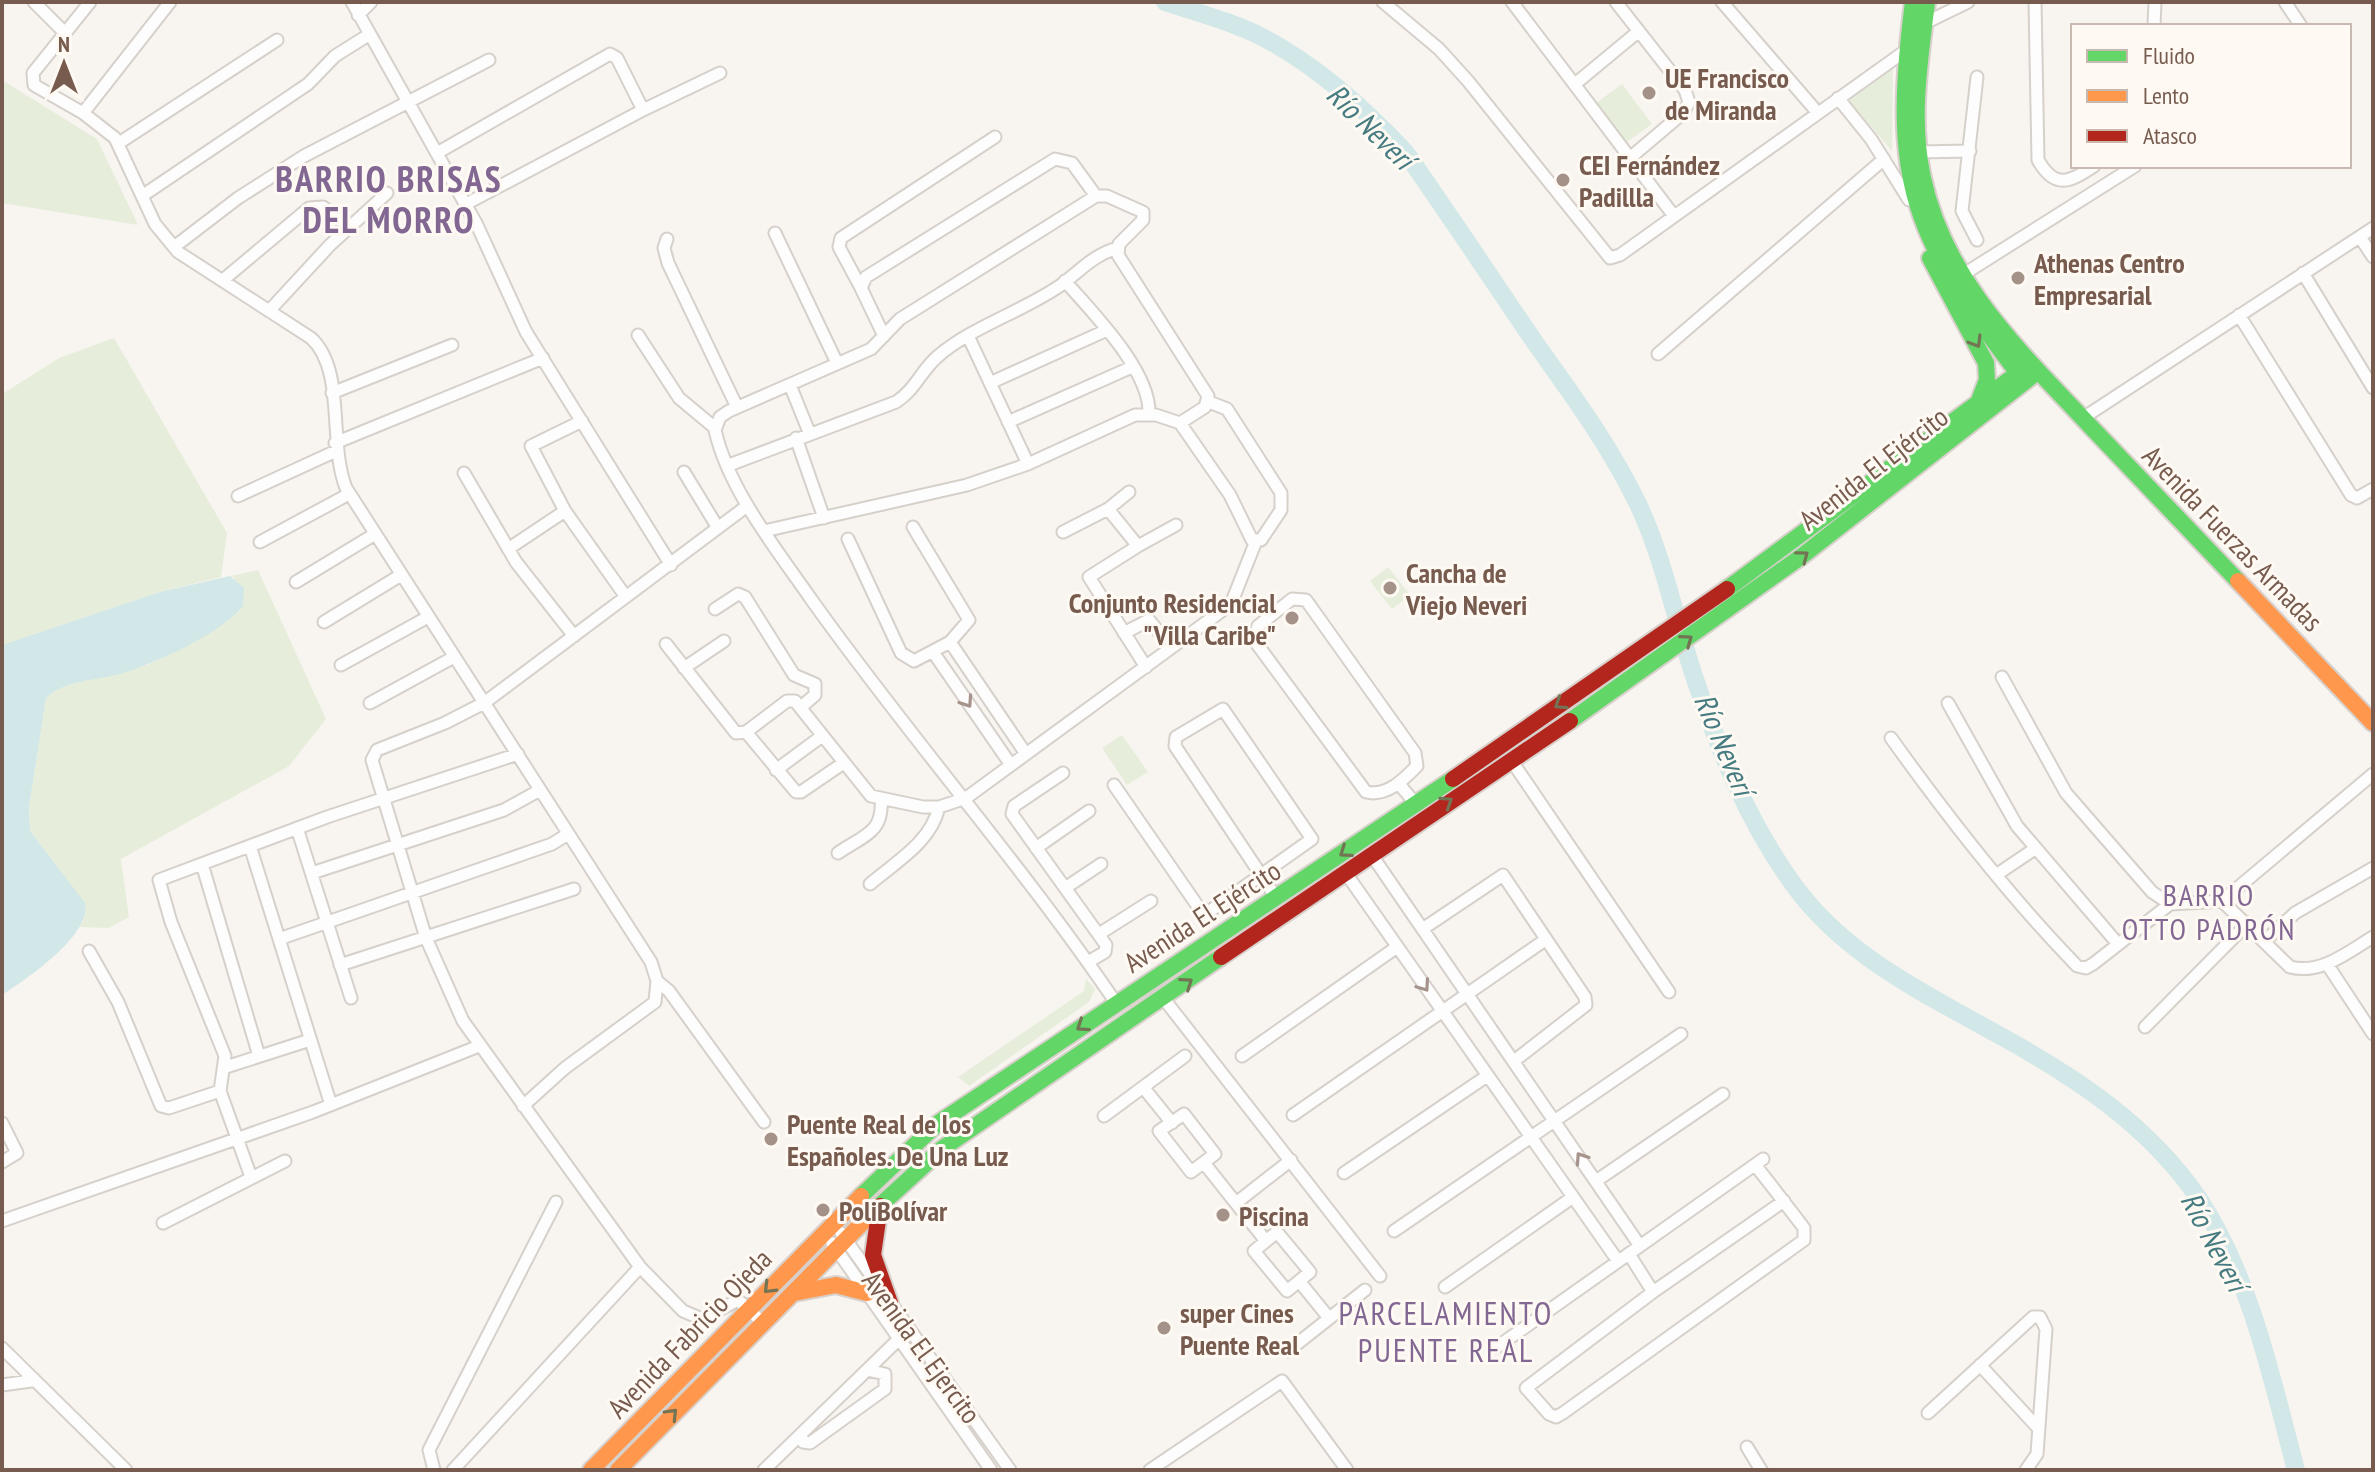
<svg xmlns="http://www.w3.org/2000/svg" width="2375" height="1472" font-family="'PT Sans Narrow',sans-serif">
  <rect width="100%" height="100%" fill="#f8f4f0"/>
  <path fill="#e6eedb" d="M 1893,63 L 1892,151 L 1847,98 Z
    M 2,80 L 97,139 L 138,225 L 2,203 Z
    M 1622,84 L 1652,124 L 1624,144 L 1595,104 Z
    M 114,338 L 227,533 L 221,577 L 160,592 L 2,645 L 2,394 L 59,358 Z
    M 1388,567 L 1410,595 L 1392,609 L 1370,581 Z
    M 258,570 L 326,719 L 289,766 L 121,859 L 129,917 L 109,928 L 80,927 L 84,919 L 60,870 L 30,831 L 29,807 L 46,698 C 68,677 117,676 147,665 C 181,651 210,631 240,611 L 234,577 L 230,576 Z
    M 1122,735 L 1148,772 L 1127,785 L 1102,748 Z
    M 1086,979 L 1095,989 L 1089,1002 L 969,1086 L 958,1077 L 1084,991 Z"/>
  <path fill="#d1e7e8" d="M 230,576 L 244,588 L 243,606 C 223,632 155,664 123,673 C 97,681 66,679 46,698 L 29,807 L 30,831 L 85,903 C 92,935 26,979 2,995 L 2,645 L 160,592 Z"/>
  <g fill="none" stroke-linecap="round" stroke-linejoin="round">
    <path stroke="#d1e7e8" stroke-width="18" d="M 1165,2 C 1198,13 1233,22 1264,38 C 1317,66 1365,109 1406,153 C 1450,216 1493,281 1536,344 C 1573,396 1610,446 1638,504 C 1664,559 1675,619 1694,676 C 1718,748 1748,822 1793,884 C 1844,955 1922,992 1997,1034 C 2074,1076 2149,1125 2199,1199 C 2251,1278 2272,1380 2296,1470"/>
    <defs>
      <path id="street" d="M 34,2 L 64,32
        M 90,2 L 33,73 L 34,85 L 83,113 L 115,138 L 155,224 L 178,252 L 311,338 C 346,370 328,443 346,488 L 651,962 L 657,981 L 655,1002 L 565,1068 L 523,1106
        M 352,2 L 477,225 L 526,332 L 671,565
        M 1383,2 L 1439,49 L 1468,81 L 1610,258 L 1620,255 L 1908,49
        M 1512,2 L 1674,216
        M 1616,2 L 1685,90 L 1689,102 L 1683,113 L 1631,157
        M 1722,2 L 1818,113
        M 2035,2 L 2038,160 C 2055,190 2070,182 2094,166
        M 2285,2 L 2301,26
        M 358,15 L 371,2
        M 1925,23 L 1968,2
        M 2154,26 L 2155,2
        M 1977,77 L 1962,211 L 1977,240
        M 1575,84 L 1639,31
        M 1838,98 L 1871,139 L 1909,200
        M 83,113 L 170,2
        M 119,143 L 277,40
        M 1918,152 L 1970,151
        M 437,153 L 610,54 L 617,58 L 643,110
        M 142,196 L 308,84 L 335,56 L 370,34
        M 466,204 L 643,110 L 720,73
        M 775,233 L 837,363
        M 2360,237 L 2373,257
        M 667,239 L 664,248 L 668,263 L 737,407
        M 174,247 L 238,198 L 304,156 L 489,60
        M 2303,273 L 2373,388
        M 1964,274 L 2135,166
        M 223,280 L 309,208 L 323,207 L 348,226
        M 1065,281 C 1092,312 1151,371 1149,414
        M 861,288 L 839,247 L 841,238 L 995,137
        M 269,311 L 330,245 L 387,193
        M 2239,315 L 2351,495 L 2357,498 L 2373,489
        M 638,335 L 679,398 L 715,428
        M 884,336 L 861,288 L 866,277 L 1055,159 L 1072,163 L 1096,196
        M 969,338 L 1028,464
        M 1658,354 L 1884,159
        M 990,383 L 1107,330
        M 790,385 L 809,432
        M 332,393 L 452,345
        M 2083,418 L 2373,228
        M 582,421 L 531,446 L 565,511 L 626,597
        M 1008,422 L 1132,367
        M 1180,423 L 1230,495 L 1252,540 L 1261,540 L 1281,510 L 1281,493 L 1227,409 L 1209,402
        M 796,438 L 824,518
        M 335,443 L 543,358
        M 729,465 L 896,402 C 915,390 921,371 937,357 C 971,327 1024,311 1061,285 C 1080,271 1094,254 1118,248
        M 684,472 L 718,528
        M 464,473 L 516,562 L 574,636
        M 238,496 L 336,451
        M 747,506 L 484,703 L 445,723 L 377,750 L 372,760 L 426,938 L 463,1021 L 640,1267 L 683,1311 L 702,1319 L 738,1300 L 762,1322
        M 1108,509 L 1138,546 L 1089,577 L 1146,667
        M 764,531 L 967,485 L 1028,464 L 1135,415 L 1156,415 L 1180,423 L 1205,407 L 1208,396 L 1118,255 L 1119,244 L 1143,220 L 1143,212 L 1107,196 L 1096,196 L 900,319 L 871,349 L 729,411 L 720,417 L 715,430 C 728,489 777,550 811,599 C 909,737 1021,863 1116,1003
        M 1063,532 L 1108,509 L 1129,492
        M 848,539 L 901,653 L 914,661 L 950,642 L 969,620 L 913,527
        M 260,542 L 349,494
        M 1138,546 L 1176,525
        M 508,549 L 565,511
        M 296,582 L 375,534
        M 1292,599 L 1306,600 L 1415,753 L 1417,766 C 1403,780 1387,797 1366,792 L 1254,640 L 1258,626 Z
        M 715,609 L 738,594 L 745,597 L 794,675 L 815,684 L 815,695 L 801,707
        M 324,622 L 401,575
        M 1124,633 L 1149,620 L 1162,636
        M 950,642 L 1026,754
        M 666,644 L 736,733 L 746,732 L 787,701 L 795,701 L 871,796 L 923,807 L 939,807 L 966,798 L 1231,604 L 1256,541
        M 933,652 L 1011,765
        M 341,665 L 428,617
        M 684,668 L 724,641
        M 2002,677 L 2066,793 L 2152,892 L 2170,904 L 2222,901 L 2373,774
        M 370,703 L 454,657
        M 1948,703 L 2017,826 L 2118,944
        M 1223,709 L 1312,839 L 1261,875 L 1175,746 L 1176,737 Z
        M 746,732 L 796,792 L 801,792 L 842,764
        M 1891,738 C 1949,819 2008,895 2077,966 L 2086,968 L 2093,964 L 2170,904
        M 1511,760 L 1669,992
        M 776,770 L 822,736
        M 1063,773 L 1014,806 L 1012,814 L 1106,945 L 1105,952 L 1088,962
        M 1399,784 L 1415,803
        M 1114,785 L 1199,908 L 1210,911 L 1261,875 L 1277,899
        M 297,828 L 351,998
        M 250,846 L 331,1105
        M 1036,848 L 1089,811
        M 838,853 C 864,835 884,833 881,798
        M 1371,854 L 1640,1246
        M 202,864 L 259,1056
        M 1345,872 L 1618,1261
        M 312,873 L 504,810 L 540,790
        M 1996,875 L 2036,848
        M 870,884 C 897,861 931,842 939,807
        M 1065,888 L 1101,864
        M 2222,901 L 2290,967 C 2321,975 2348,952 2373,937
        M 1424,928 L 1503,875 L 1585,997 L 1586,1005 L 1514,1061
        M 1099,934 L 1151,901
        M 279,939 L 552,844 L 568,834
        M 2265,941 L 2295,913 L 2373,868
        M 89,951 L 118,1002 L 161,1106 L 169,1108 L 220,1091
        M 2327,964 L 2373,1034
        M 340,965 L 574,889
        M 657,981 L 669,991 L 764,1122
        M 1164,999 L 1380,1276
        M 2145,1027 L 2248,923
        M 1242,1056 L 1397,947
        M 226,1067 L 310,1040
        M 1143,1087 L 1172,1123
        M 1184,1114 L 1215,1154 L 1191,1172 L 1159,1131 Z
        M 1293,1115 L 1545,940
        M 1104,1116 L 1185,1056
        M 2,1123 L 17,1153 L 2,1162
        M 1204,1163 L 1266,1241
        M 1755,1165 C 1772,1186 1788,1207 1804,1228 L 1804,1240 L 1563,1413 L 1556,1417 L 1549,1414 L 1526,1388 L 1653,1292 L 1784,1201
        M 1344,1173 L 1487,1076
        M 251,1177 L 220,1091 L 225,1056 L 171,922 L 159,880 L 327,817 L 518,754
        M 1596,1181 L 1723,1094
        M 1236,1203 L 1291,1160
        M 2,1221 L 313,1112 L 479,1046
        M 163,1223 L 285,1161
        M 1394,1231 L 1681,1034
        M 1277,1232 L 1310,1272 L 1287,1291 L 1254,1251 Z
        M 841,1233 L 1010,1470
        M 832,1243 L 991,1470
        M 1629,1254 L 1653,1292
        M 1299,1281 L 1329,1318
        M 1445,1287 L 1573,1197
        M 1497,1347 L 1763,1159
        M 2,1348 L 126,1470
        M 1288,1351 L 1365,1290
        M 1980,1365 L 2039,1429
        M 2,1385 L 31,1381
        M 1928,1413 L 2033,1317 L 2040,1317 L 2046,1329 L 2037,1454 L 2026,1470
        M 801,1434 L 803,1442 L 810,1443 L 885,1389 L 885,1374 L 867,1370
        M 1747,1447 L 1761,1470
        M 434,1470 L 429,1450 L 556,1202
        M 453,1470 L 640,1267
        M 764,1470 L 900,1338
        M 1150,1470 L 1282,1381 L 1347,1470"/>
      <path id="fast" d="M 1913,2 C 1890,181 1911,236 2021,377
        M 1927,2 C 1920,61 1910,119 1923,178 C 1945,282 2022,353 2091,427 C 2140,478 2189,530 2238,581
        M 1930,258 L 1986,363 L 1987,380 L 1980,398
        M 1727,589 L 2029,365
        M 1570,721 L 1802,556 L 2036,373
        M 861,1196 L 937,1124 L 1453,779
        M 875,1210 L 943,1148 L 1221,957"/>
      <path id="slow" d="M 2238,581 L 2373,723
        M 794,1293 L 836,1285 L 867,1293
        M 591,1470 L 861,1196
        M 618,1470 L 875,1210"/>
      <path id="jam" d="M 1453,779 L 1727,589
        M 1221,957 L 1570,721
        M 880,1206 L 873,1255 L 890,1303"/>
    </defs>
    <use href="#street" stroke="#d6d0ca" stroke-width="15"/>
    <use href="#fast" stroke="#d8d0cb" stroke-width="20"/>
    <use href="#slow" stroke="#d8d0cb" stroke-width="20"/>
    <use href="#jam" stroke="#d8d0cb" stroke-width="20"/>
    <use href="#street" stroke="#fefdfd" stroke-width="11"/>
    <use href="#fast" stroke="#63d668" stroke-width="16"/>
    <use href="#slow" stroke="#ff974d" stroke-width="16"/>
    <use href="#jam" stroke="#b3261e" stroke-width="16"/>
  </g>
  <defs><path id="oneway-chevron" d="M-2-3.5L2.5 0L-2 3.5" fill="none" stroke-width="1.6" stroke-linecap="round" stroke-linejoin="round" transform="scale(2)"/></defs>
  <g stroke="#737454">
    <use href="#oneway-chevron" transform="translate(1976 342) rotate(59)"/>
    <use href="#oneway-chevron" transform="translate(1803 556) rotate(-37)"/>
    <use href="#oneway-chevron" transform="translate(1687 640) rotate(-36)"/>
    <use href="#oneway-chevron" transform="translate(1560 704) rotate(147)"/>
    <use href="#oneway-chevron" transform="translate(1447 802) rotate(-33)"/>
    <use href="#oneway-chevron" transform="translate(1345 852) rotate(145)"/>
    <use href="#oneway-chevron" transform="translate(1187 983) rotate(-35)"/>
    <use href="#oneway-chevron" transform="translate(1082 1026) rotate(146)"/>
    <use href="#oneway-chevron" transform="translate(769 1288) rotate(135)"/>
    <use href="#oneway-chevron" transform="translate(672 1414) rotate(-46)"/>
  </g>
  <g stroke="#a6948c">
    <use href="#oneway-chevron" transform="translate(967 702) rotate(56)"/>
    <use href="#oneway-chevron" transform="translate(1424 986) rotate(55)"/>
    <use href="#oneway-chevron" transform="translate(1581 1158) rotate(-124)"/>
  </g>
  <g fill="#a49187" stroke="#fef9f2" stroke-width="3">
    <circle cx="1649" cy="93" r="8"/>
    <circle cx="1563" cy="180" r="8"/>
    <circle cx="2018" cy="278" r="8"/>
    <circle cx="1390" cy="588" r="8"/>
    <circle cx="1292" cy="618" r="8"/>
    <circle cx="771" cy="1139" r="8"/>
    <circle cx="823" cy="1210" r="8"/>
    <circle cx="1223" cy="1215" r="8"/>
    <circle cx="1164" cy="1328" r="8"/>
  </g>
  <g text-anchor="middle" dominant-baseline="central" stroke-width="6" stroke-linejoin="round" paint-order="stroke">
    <g font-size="28" font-weight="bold" fill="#775b4f" stroke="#fef9f2" text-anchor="start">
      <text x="1665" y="77">UE Francisco<tspan x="1665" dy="32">de Miranda</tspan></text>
      <text x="1579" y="164">CEI Fernández<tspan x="1579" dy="32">Padillla</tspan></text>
      <text x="2034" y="262">Athenas Centro<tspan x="2034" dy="32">Empresarial</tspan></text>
      <text x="1406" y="572">Cancha de<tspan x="1406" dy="32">Viejo Neveri</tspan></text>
      <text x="1276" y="602" text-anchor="end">Conjunto Residencial<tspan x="1276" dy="32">"Villa Caribe"</tspan></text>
      <text x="787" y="1123">Puente Real de los<tspan x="787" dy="32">Españoles. De Una Luz</tspan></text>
      <text x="839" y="1210">PoliBolívar</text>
      <text x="1239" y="1215">Piscina</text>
      <text x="1180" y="1312">super Cines<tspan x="1180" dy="32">Puente Real</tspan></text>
    </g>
    <g font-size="28" fill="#775b4f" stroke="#fef9f2">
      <text transform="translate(1873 468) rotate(-38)">Avenida El Ejército</text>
      <text transform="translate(2233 538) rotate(46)">Avenida Fuerzas Armadas</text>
      <text transform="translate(1202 916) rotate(-33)">Avenida El Ejército</text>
      <text transform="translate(689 1333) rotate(-46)">Avenida Fabricio Ojeda</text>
      <text transform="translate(922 1347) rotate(54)">Avenida El Ejercito</text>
    </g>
    <g font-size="30" font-style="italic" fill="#467b81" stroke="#fef9f2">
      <text transform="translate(1371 126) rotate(44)">Río Neverí</text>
      <text transform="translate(1725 744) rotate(67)">Río Neverí</text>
      <text transform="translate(2215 1241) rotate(62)">Río Neverí</text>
    </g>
    <g font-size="30" letter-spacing="2" fill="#816792" stroke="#fef9f2">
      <text x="2209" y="894">BARRIO<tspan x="2209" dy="34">OTTO PADRÓN</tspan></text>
    </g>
    <g font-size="32" letter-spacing="2" fill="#816792" stroke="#fef9f2">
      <text x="1446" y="1313">PARCELAMIENTO<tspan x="1446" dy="37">PUENTE REAL</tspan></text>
    </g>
    <g font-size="36" font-weight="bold" letter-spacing="2" fill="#816792" stroke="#fef9f2">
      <text x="389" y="178">BARRIO BRISAS<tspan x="389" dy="41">DEL MORRO</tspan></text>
    </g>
  </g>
  <rect width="2375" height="1472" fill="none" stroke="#775b4f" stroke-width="8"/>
  <rect x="2071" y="24" width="280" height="144" fill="#fef9f2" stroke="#c8bab1" stroke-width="2"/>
  <rect x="2087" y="50" width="40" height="12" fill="#63d668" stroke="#c8bab1" stroke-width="2"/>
  <text x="2143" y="64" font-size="24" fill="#775b4f">Fluido</text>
  <rect x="2087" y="90" width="40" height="12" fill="#ff974d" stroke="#c8bab1" stroke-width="2"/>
  <text x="2143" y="104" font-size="24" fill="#775b4f">Lento</text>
  <rect x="2087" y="130" width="40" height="12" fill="#b3261e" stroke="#c8bab1" stroke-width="2"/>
  <text x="2143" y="144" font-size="24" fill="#775b4f">Atasco</text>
  <g transform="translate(64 64)" stroke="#fef9f2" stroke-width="6" paint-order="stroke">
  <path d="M0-6L14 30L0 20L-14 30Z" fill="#775b4f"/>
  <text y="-12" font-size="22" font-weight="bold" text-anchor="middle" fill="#775b4f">N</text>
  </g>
</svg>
